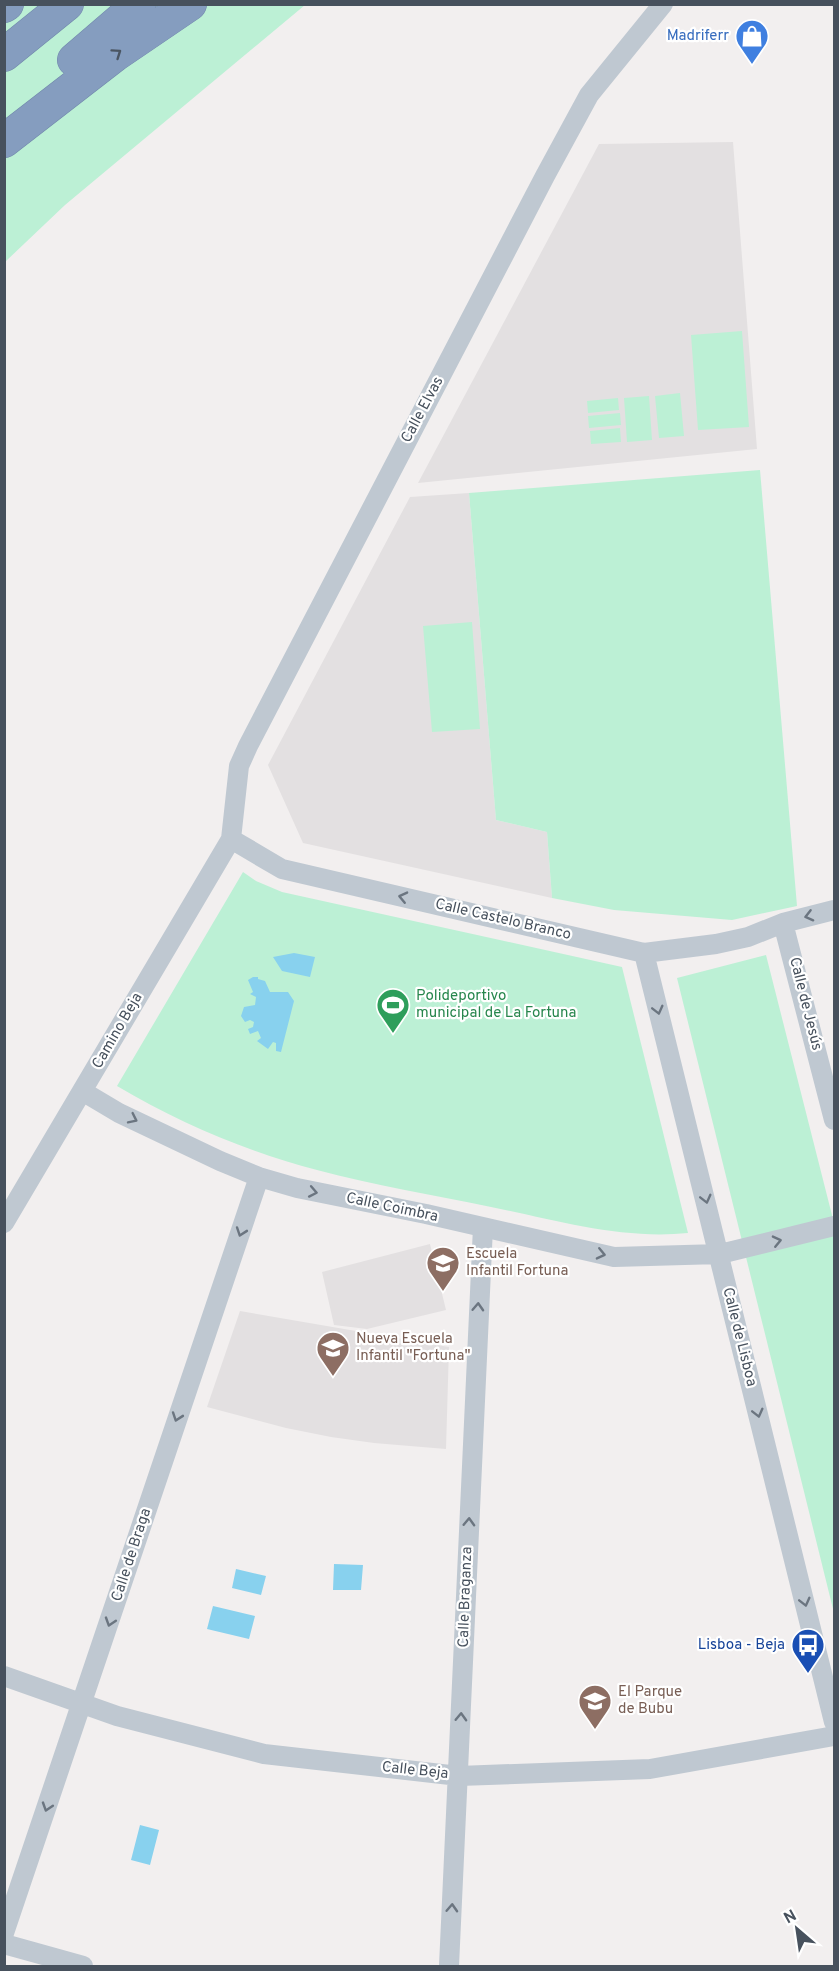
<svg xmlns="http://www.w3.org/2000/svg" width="839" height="1971" font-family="Overpass,sans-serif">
  <rect width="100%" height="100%" fill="#f2efef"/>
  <path fill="#e3e0e1" d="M 733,142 L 757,449 L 418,483 L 599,144 Z
    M 469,493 L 496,820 L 547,832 L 552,898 L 303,843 L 268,765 L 410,497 Z
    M 430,1244 L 446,1310 L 367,1329 L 334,1325 L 322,1272 Z
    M 240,1311 L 449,1347 L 446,1449 L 374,1443 L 331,1437 L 286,1428 L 207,1407 Z"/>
  <path fill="#bcf0d5" d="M 5,5 L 305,5 L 65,205 L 5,262 Z
    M 742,331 L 749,427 L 698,430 L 691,335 Z
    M 680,393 L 684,436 L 659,438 L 655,396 Z
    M 649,396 L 652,440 L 627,442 L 624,398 Z
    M 618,398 L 619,410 L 588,413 L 587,401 Z
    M 620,413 L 621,425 L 589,428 L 588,416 Z
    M 620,428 L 621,442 L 591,444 L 590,431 Z
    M 760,470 L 797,906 L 732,920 L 614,910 L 552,898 L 547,832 L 496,820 L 469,493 Z
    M 472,622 L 480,729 L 432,732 L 423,626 Z
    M 243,872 L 256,881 L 282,892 L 622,967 L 688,1233 C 622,1240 555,1220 491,1207 C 433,1195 374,1185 317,1170 C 248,1152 179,1123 117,1086 Z
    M 766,955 L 834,1223 L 834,1613 L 677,978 Z"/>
  <path fill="#88d1ee" d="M 294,953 L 315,957 L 310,977 L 282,971 L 273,957 Z
    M 253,977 L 258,977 L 258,979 L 265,981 L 270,992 L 288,992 L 294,1001 L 281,1052 L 276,1051 L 276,1043 L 273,1042 L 268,1049 L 257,1041 L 261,1038 L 258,1031 L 250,1034 L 248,1029 L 253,1027 L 254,1022 L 250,1020 L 245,1022 L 241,1016 L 244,1007 L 255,1005 L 256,997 L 250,994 L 253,992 L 248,980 Z
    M 334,1564 L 363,1565 L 361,1590 L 333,1590 Z
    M 236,1569 L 266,1576 L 261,1595 L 232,1588 Z
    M 213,1606 L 255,1616 L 249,1639 L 207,1629 Z
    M 140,1825 L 159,1830 L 150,1865 L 131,1860 Z"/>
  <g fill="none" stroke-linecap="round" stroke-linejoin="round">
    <defs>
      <path id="highway" d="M 4,6 L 7,4
        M 4,55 L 67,4
        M 74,60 L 139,4
        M 4,141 L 115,55 L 190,4"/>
    </defs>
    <use href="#highway" stroke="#7188ab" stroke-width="34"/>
    <path stroke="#bfc8d1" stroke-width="20" d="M 231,839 L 282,869 L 644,953 L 716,944 L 748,937 L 783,923 L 834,910
      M 783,923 L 834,1120
      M 644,953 L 834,1722
      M 82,1091 L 119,1113 L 220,1161 L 259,1177 L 297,1188 L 426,1214 L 614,1257 L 720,1254 L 834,1226
      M 4,1223 L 231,839 L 239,766 L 248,746 L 545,176 L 589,95 L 663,4
      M 4,1676 L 117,1716 L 264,1754 L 459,1776 L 650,1769 L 834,1736
      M 4,1933 L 259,1177
      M 4,1944 L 83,1966
      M 449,1966 L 483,1227"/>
    <use href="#highway" stroke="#859dbf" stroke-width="33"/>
  </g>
  <defs><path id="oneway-chevron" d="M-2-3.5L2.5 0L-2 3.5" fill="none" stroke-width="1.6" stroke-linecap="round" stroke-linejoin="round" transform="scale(1.5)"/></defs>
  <use stroke="#4a5562" href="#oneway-chevron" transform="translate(117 53) rotate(-35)"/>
  <g stroke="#6b7580">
    <use href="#oneway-chevron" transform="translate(403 897) rotate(-167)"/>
    <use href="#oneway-chevron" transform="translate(809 916) rotate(166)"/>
    <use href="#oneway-chevron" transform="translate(658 1010) rotate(76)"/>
    <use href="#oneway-chevron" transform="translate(133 1119) rotate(26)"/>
    <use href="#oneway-chevron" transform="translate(313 1192) rotate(11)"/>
    <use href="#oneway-chevron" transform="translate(706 1199) rotate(76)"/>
    <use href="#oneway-chevron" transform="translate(241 1232) rotate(109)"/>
    <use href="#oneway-chevron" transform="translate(777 1241) rotate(-13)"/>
    <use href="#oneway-chevron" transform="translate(601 1254) rotate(13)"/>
    <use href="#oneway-chevron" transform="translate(478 1307) rotate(-87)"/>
    <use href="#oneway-chevron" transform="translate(758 1413) rotate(76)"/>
    <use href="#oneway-chevron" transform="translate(177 1417) rotate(109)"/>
    <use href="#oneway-chevron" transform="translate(469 1522) rotate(-88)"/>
    <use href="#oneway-chevron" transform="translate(805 1602) rotate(76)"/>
    <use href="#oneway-chevron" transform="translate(110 1622) rotate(108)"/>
    <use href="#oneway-chevron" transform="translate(461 1717) rotate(-88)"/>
    <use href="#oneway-chevron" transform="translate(47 1807) rotate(108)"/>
    <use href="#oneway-chevron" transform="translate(452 1908) rotate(-87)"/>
  </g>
  <defs>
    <symbol id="shop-pin" viewBox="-11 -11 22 30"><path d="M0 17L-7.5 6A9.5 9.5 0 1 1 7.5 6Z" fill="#3f7fe0" stroke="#fff"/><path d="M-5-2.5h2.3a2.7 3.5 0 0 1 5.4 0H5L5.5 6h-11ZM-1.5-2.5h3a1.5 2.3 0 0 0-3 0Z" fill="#fff"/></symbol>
    <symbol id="stadium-pin" viewBox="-11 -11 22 30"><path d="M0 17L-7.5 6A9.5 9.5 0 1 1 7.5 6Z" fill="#2e9e5b" stroke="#fff"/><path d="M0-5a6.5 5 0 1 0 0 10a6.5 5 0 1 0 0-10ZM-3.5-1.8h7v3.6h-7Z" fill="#fff"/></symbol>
    <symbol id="school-pin" viewBox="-11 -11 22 30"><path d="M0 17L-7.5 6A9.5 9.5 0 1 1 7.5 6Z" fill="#8d6e63" stroke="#fff"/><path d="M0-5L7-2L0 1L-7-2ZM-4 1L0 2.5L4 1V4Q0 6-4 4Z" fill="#fff"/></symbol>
    <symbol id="bus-pin" viewBox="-11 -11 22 30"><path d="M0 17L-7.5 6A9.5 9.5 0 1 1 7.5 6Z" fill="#1a4fb4" stroke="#fff"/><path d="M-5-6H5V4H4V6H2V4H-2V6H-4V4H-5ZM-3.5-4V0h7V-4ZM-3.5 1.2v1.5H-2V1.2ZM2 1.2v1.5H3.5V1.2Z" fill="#fff"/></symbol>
  </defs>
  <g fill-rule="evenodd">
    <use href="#shop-pin" x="733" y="17" width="38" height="52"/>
    <use href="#stadium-pin" x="374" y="986" width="38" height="52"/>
    <use href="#school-pin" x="424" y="1244" width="38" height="52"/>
    <use href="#school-pin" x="314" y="1329" width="38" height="52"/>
    <use href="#bus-pin" x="789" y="1626" width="38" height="52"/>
    <use href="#school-pin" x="576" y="1682" width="38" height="52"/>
  </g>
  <g text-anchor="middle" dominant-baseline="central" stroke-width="4.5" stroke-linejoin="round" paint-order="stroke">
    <g font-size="15" fill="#366cbe" stroke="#fff" text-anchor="end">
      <text x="729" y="36">Madriferr</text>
    </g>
    <g font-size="15" fill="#47515d" stroke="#fff">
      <text transform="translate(423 410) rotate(-62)">Calle Elvas</text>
      <text transform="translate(503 920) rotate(13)">Calle Castelo Branco</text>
      <text transform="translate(805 1004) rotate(76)">Calle de Jesús</text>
      <text transform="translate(118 1031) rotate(-60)">Camino Beja</text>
      <text transform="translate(392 1208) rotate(12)">Calle Coimbra</text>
      <text transform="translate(739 1337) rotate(76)">Calle de Lisboa</text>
      <text transform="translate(132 1555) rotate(-72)">Calle de Braga</text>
      <text transform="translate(466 1597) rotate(-88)">Calle Braganza</text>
      <text transform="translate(415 1771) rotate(6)">Calle Beja</text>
    </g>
    <g font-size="15" fill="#27864d" stroke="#fff" text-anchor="start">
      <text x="416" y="996">Polideportivo<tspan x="416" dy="17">municipal de La Fortuna</tspan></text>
    </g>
    <g font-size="15" fill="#785e54" stroke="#fff" text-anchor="start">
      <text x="466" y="1254">Escuela<tspan x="466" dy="17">Infantil Fortuna</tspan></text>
      <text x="356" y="1339">Nueva Escuela<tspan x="356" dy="17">Infantil "Fortuna"</tspan></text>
      <text x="618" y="1692">El Parque<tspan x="618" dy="17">de Bubu</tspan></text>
    </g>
    <g font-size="15" fill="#164399" stroke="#fff" text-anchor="end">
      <text x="785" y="1645">Lisboa - Beja</text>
    </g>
  </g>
  <rect width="839" height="1971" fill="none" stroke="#47515d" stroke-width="12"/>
  <g transform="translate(797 1929) rotate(331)" stroke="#ffffff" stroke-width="4.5" paint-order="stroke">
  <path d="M0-4.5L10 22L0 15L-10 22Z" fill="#47515d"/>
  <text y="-9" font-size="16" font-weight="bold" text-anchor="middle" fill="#47515d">N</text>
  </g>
</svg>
